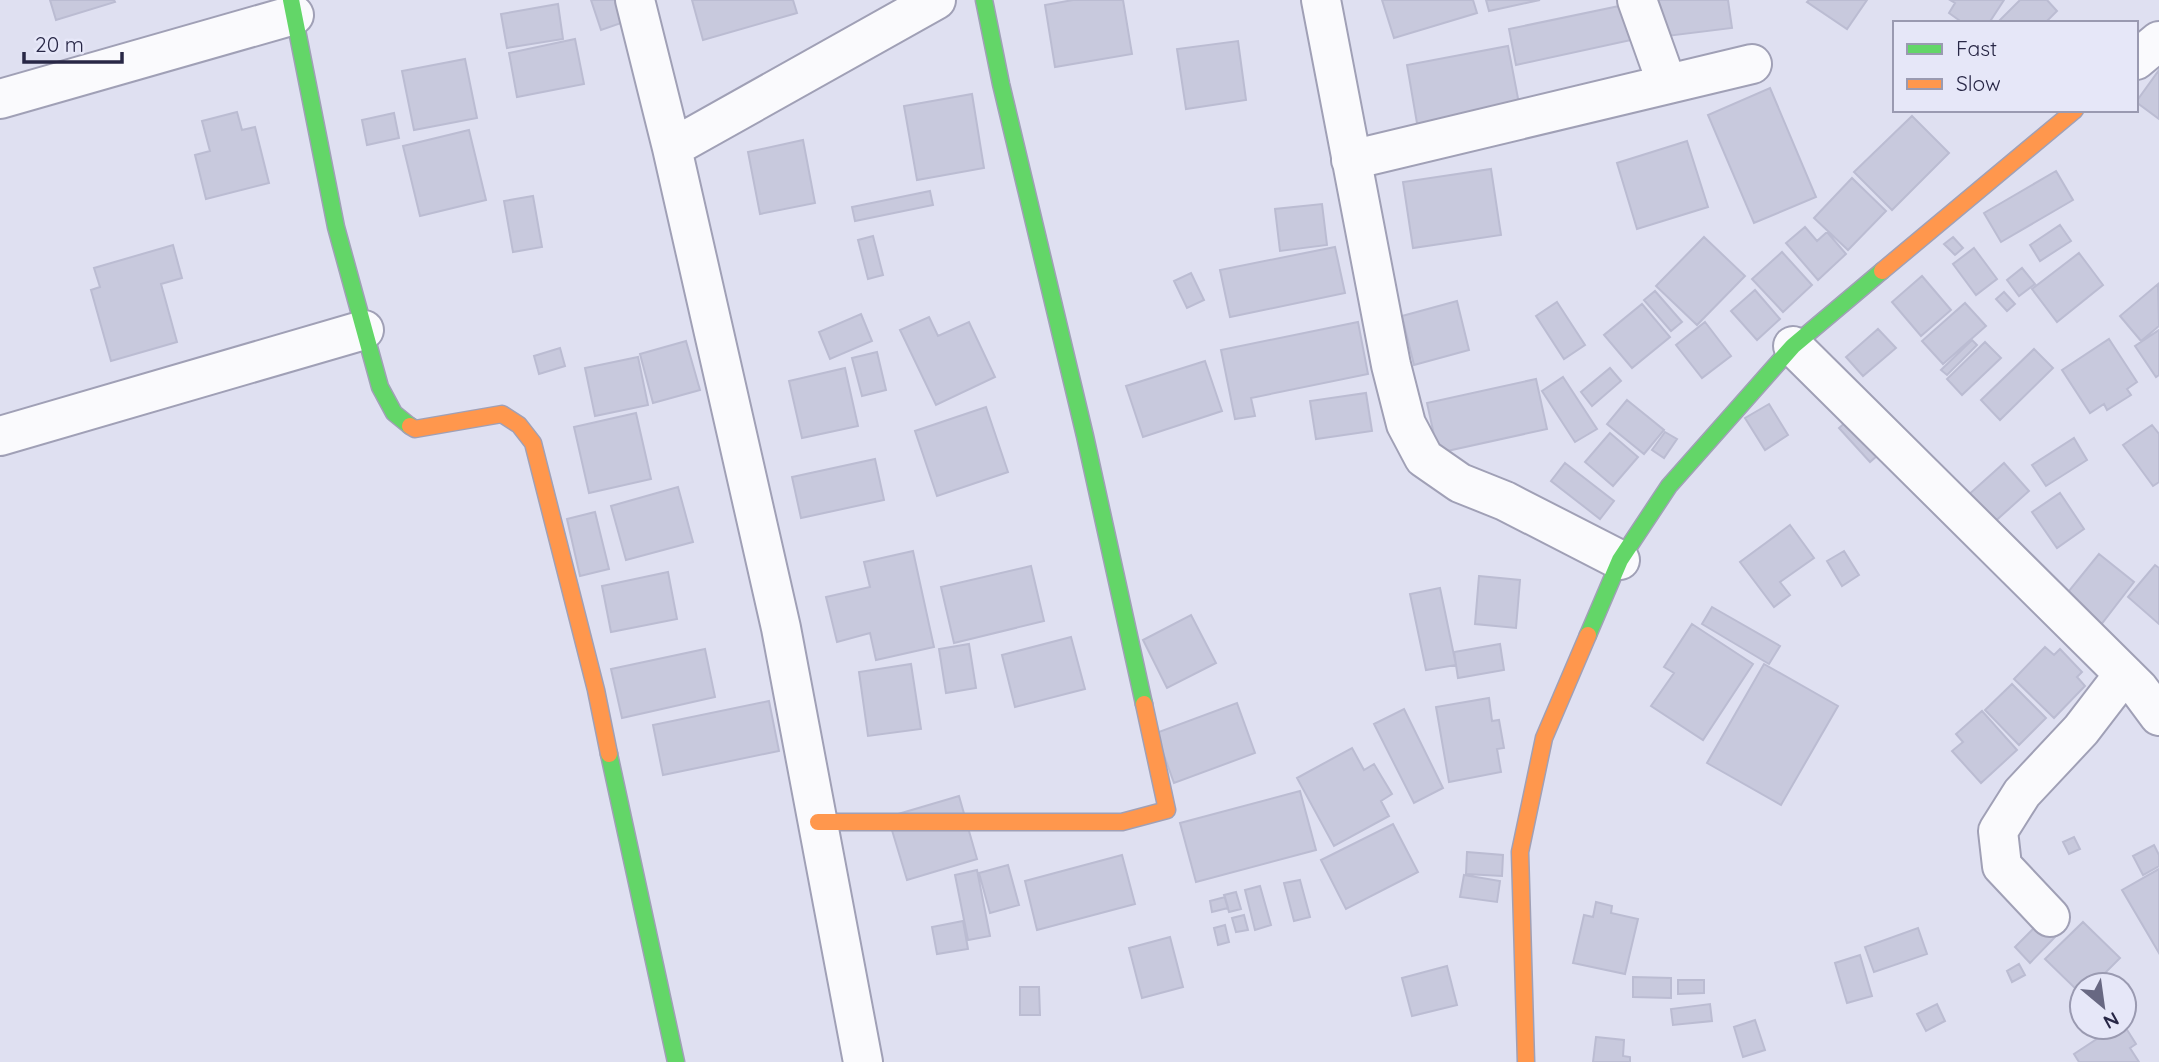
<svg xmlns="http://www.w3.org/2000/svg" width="2159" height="1062" font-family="Quicksand,sans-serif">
  <rect width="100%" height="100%" fill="#dfe0f1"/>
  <path fill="#c8c9dd" stroke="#bbbcd2" stroke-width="2" d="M 50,0 L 114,0 L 115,2 L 56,20 Z
    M 591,0 L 623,0 L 630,20 L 601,30 Z
    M 692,0 L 793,0 L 797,13 L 703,40 Z
    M 1073,0 L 1123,0 L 1132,54 L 1055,67 L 1045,5 Z
    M 1382,0 L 1473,0 L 1477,13 L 1394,38 Z
    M 1486,0 L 1540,0 L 1489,11 Z
    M 1654,0 L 1728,0 L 1732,28 L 1659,37 Z
    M 1809,0 L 1867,0 L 1847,29 L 1807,2 Z
    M 1950,0 L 2004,0 L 1989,23 L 1963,23 L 1949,13 L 1955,3 Z
    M 2020,0 L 2047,0 L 2057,11 L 2045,23 L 1997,23 Z
    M 558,4 L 563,39 L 507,48 L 501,14 Z
    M 1624,5 L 1631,40 L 1516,65 L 1509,29 Z
    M 575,39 L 584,84 L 517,97 L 509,53 Z
    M 1238,41 L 1246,100 L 1186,109 L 1177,49 Z
    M 1508,46 L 1520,109 L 1418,129 L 1407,65 Z
    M 465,59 L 477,118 L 414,130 L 402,71 Z
    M 2159,70 L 2159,119 L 2136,102 Z
    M 1770,88 L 1816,197 L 1754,223 L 1708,115 Z
    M 972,94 L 984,168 L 917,180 L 904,106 Z
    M 237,112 L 242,130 L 255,127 L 269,183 L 206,199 L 195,155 L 210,151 L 202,121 Z
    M 394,113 L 399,138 L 367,145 L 362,120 Z
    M 1912,116 L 1949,153 L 1892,210 L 1854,172 Z
    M 469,130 L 486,200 L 420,216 L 403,146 Z
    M 803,140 L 815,203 L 760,214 L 748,152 Z
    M 1687,141 L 1708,207 L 1637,229 L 1617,163 Z
    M 1491,169 L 1501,235 L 1413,248 L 1403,182 Z
    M 2056,171 L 2073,200 L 2001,242 L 1984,213 Z
    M 1852,178 L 1886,211 L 1848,250 L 1814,218 Z
    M 930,191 L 933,205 L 855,221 L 852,207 Z
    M 533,196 L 542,247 L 513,252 L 504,201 Z
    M 1322,204 L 1327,245 L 1280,251 L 1275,209 Z
    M 2060,225 L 2071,241 L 2040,261 L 2030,245 Z
    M 1805,227 L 1817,241 L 1827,232 L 1846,254 L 1818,280 L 1786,243 Z
    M 873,236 L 883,275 L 868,279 L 858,240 Z
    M 1704,237 L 1745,276 L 1697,325 L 1656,286 Z
    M 1953,237 L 1963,248 L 1955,255 L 1944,244 Z
    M 173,245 L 182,278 L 161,284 L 177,342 L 111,361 L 91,290 L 100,287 L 94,268 Z
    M 1335,247 L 1345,293 L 1230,317 L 1220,270 Z
    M 1974,248 L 1997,279 L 1976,295 L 1953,264 Z
    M 1782,252 L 1812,285 L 1783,312 L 1752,279 Z
    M 2079,253 L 2103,285 L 2057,322 L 2032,289 Z
    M 2022,268 L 2035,284 L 2019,296 L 2007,280 Z
    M 1191,273 L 1204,300 L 1187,308 L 1174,281 Z
    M 1922,276 L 1951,310 L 1921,336 L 1892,302 Z
    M 2158,284 L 2159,326 L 2141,341 L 2120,316 Z
    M 1755,290 L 1780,319 L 1757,340 L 1731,311 Z
    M 1655,291 L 1682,322 L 1671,331 L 1644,300 Z
    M 2004,292 L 2015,304 L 2007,311 L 1996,299 Z
    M 1457,301 L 1469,350 L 1414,365 L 1402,316 Z
    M 1557,302 L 1585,345 L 1564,359 L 1536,316 Z
    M 1965,303 L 1986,326 L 1943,364 L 1922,341 Z
    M 1642,304 L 1670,337 L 1632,368 L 1604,335 Z
    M 861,314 L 872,341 L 830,359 L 819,332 Z
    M 929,317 L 938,336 L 969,322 L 995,377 L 936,405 L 900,330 Z
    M 1358,322 L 1368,374 L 1251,398 L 1255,416 L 1235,419 L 1221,350 Z
    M 1705,322 L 1731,356 L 1702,378 L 1676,345 Z
    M 1878,329 L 1896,348 L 1863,376 L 1846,357 Z
    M 2159,330 L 2159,375 L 2156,377 L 2135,346 Z
    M 2109,339 L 2137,382 L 2127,389 L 2131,395 L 2107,410 L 2104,404 L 2090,413 L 2062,370 Z
    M 1972,340 L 1977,345 L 1947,375 L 1941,370 Z
    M 686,341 L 700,390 L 653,403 L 640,354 Z
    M 1985,342 L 2001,358 L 1962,395 L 1947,379 Z
    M 560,348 L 565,366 L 539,374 L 534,356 Z
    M 2034,349 L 2053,368 L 2000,420 L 1981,400 Z
    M 877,352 L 886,390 L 862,396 L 852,358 Z
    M 638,357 L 648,405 L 595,416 L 585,368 Z
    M 1205,361 L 1222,411 L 1143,437 L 1126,386 Z
    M 845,368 L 858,426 L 802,438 L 789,381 Z
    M 1610,368 L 1621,381 L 1592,406 L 1581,392 Z
    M 1563,377 L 1597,429 L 1575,442 L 1542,391 Z
    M 1536,379 L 1547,429 L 1438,453 L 1427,403 Z
    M 1366,393 L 1372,431 L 1316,439 L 1310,401 Z
    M 1627,400 L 1664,430 L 1644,454 L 1607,424 Z
    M 1769,404 L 1788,435 L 1765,450 L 1745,418 Z
    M 986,407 L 1008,472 L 937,496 L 915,431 Z
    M 636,413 L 651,479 L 589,493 L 574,427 Z
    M 1855,414 L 1886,448 L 1870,462 L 1839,428 Z
    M 2152,425 L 2159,434 L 2159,482 L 2153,486 L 2123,445 Z
    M 1665,432 L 1677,439 L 1664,458 L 1652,450 Z
    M 1610,433 L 1638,457 L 1613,486 L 1585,462 Z
    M 2074,438 L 2087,460 L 2046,486 L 2032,465 Z
    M 875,459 L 884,500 L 801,518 L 792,477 Z
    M 1565,463 L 1614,501 L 1600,519 L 1551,481 Z
    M 2004,463 L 2029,491 L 1991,525 L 1966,497 Z
    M 678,487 L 693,542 L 626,560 L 611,506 Z
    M 2060,493 L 2084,529 L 2057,548 L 2032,512 Z
    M 595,512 L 609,569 L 580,576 L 567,519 Z
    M 1790,525 L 1814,558 L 1780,582 L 1790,595 L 1774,607 L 1740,562 Z
    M 913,551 L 934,647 L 876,660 L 870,633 L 837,642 L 826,597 L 870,587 L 864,562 Z
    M 1844,551 L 1859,575 L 1842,586 L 1827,561 Z
    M 2099,554 L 2134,582 L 2100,626 L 2064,597 Z
    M 2155,565 L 2159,568 L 2159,624 L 2128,597 Z
    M 1031,566 L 1044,621 L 954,643 L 941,587 Z
    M 668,572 L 677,619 L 611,632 L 602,586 Z
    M 1479,576 L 1520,580 L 1516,628 L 1475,624 Z
    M 1440,588 L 1456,665 L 1426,670 L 1410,594 Z
    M 1712,607 L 1780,646 L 1769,664 L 1702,624 Z
    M 1191,615 L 1216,663 L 1167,688 L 1143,640 Z
    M 1692,624 L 1753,664 L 1703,740 L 1651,706 L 1674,673 L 1664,667 Z
    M 1071,637 L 1085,689 L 1015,707 L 1002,655 Z
    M 969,644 L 976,688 L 946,693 L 939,649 Z
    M 1500,644 L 1504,670 L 1458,678 L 1454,652 Z
    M 2045,647 L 2054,655 L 2060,649 L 2082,672 L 2077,677 L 2085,686 L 2054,718 L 2014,679 Z
    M 705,649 L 715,697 L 622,718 L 611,669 Z
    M 911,664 L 921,729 L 868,736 L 859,672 Z
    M 1764,664 L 1838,706 L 1781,805 L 1707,763 Z
    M 2012,684 L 2046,718 L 2019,745 L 1985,710 Z
    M 1489,698 L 1492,721 L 1499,720 L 1504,748 L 1497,749 L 1501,772 L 1449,782 L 1436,707 Z
    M 769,701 L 779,751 L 663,775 L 653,725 Z
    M 1237,703 L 1255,753 L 1174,783 L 1156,733 Z
    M 1404,709 L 1443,788 L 1414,803 L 1374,724 Z
    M 1982,711 L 2017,750 L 1981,783 L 1952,751 L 1963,742 L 1956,734 Z
    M 1352,748 L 1364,770 L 1374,764 L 1392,794 L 1381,801 L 1389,816 L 1334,846 L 1297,778 Z
    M 1300,791 L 1316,850 L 1196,882 L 1180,823 Z
    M 959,796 L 977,859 L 907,880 L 888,817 Z
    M 1393,824 L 1418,872 L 1346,909 L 1321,860 Z
    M 2074,837 L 2080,849 L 2069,854 L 2063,842 Z
    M 2154,845 L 2159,855 L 2159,866 L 2143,875 L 2133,856 Z
    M 1467,852 L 1503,855 L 1502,876 L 1466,874 Z
    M 1122,855 L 1135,904 L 1037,930 L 1025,881 Z
    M 1008,865 L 1019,905 L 990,913 L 979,873 Z
    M 2159,869 L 2159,953 L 2122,890 Z
    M 977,870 L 990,936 L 968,940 L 955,875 Z
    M 1464,875 L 1500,881 L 1497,902 L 1460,897 Z
    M 1300,880 L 1310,917 L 1294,921 L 1284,883 Z
    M 1260,886 L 1271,925 L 1255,930 L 1245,890 Z
    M 1236,892 L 1241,909 L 1229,912 L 1224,895 Z
    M 1225,897 L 1228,908 L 1212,912 L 1210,901 Z
    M 1596,902 L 1612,906 L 1611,913 L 1638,919 L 1625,974 L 1573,963 L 1584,915 L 1593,917 Z
    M 1244,915 L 1248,930 L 1236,932 L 1232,918 Z
    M 963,921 L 968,949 L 937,954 L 932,927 Z
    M 2040,922 L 2055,937 L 2030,963 L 2015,947 Z
    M 2083,922 L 2120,958 L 2093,985 L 2082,985 L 2082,995 L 2045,959 Z
    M 1225,925 L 1229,942 L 1218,945 L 1214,928 Z
    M 1918,928 L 1927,954 L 1874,972 L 1865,947 Z
    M 1170,937 L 1183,987 L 1142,998 L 1129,948 Z
    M 1860,955 L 1872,996 L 1847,1003 L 1835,963 Z
    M 2019,964 L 2025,975 L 2012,982 L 2007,971 Z
    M 1447,966 L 1457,1005 L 1412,1016 L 1402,978 Z
    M 1633,977 L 1671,978 L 1671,998 L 1633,997 Z
    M 1678,980 L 1704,980 L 1704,993 L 1678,994 Z
    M 1020,987 L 1039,987 L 1040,1015 L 1020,1015 Z
    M 1710,1004 L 1712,1021 L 1673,1025 L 1671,1009 Z
    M 1937,1004 L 1945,1021 L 1926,1031 L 1917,1014 Z
    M 1755,1020 L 1765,1050 L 1743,1057 L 1734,1027 Z
    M 2124,1025 L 2136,1044 L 2130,1048 L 2139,1062 L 2079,1062 L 2074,1054 L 2115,1027 L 2124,1027 Z
    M 1596,1037 L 1624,1040 L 1623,1056 L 1630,1057 L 1630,1062 L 1593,1062 Z"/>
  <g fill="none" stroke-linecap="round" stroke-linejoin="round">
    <defs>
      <path id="street" d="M 635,0 L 672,148 L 781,628 L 863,1062
        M 1321,0 L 1391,365 L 1406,424 L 1424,458 L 1460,483 L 1505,501 L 1620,560
        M 1637,0 L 1667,84
        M 2136,60 L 2159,41
        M 0,99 L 294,15
        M 672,148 L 936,0
        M 1351,160 L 1752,64
        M 1793,346 L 2139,689 L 2159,716
        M 0,436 L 364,330
        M 2050,917 L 2002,866 L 1998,831 L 2022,793 L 2081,730 L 2124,674"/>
      <path id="fast" d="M 291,0 L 336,227 L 380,387 L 394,413 L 410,426
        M 984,0 L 1001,84 L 1085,436 L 1144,704
        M 1588,635 L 1620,560 L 1669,486 L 1793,346 L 1882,271
        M 609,754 L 676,1062"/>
      <path id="slow" d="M 1882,271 L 2075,110
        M 410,426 L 415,429 L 502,414 L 519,425 L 533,443 L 596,690 L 609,754
        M 818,822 L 1122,822 L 1167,810 L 1144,704
        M 1526,1062 L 1520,852 L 1544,738 L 1588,635"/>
    </defs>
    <use href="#street" stroke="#a0a0b6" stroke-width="42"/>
    <use href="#fast" stroke="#a0a0b6" stroke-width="19"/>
    <use href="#slow" stroke="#a0a0b6" stroke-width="19"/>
    <use href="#street" stroke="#fafafd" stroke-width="38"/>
    <use href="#fast" stroke="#63d668" stroke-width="16"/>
    <use href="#slow" stroke="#ff974d" stroke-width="16"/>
  </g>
  <rect x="1893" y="21" width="245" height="91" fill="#e6e7f8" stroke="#9a9ab1" stroke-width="2"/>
  <rect x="1907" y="44" width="35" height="10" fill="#63d668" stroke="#9a9ab1" stroke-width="2"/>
  <text x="1956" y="56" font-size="21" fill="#282746">Fast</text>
  <rect x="1907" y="79" width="35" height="10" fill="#ff974d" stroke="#9a9ab1" stroke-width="2"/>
  <text x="1956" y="91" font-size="21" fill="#282746">Slow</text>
  <g transform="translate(2103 1006) rotate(151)"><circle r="33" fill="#e6e7f8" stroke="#9a9ab1" stroke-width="2"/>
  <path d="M0-5L12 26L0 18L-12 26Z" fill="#686882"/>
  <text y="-10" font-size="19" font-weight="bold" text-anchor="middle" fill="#282746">N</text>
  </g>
  <path d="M24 52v10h98v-10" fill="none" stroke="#282746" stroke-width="3.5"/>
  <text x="35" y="52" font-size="21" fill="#282746" stroke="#e6e7f8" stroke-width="5" paint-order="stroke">20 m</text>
</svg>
